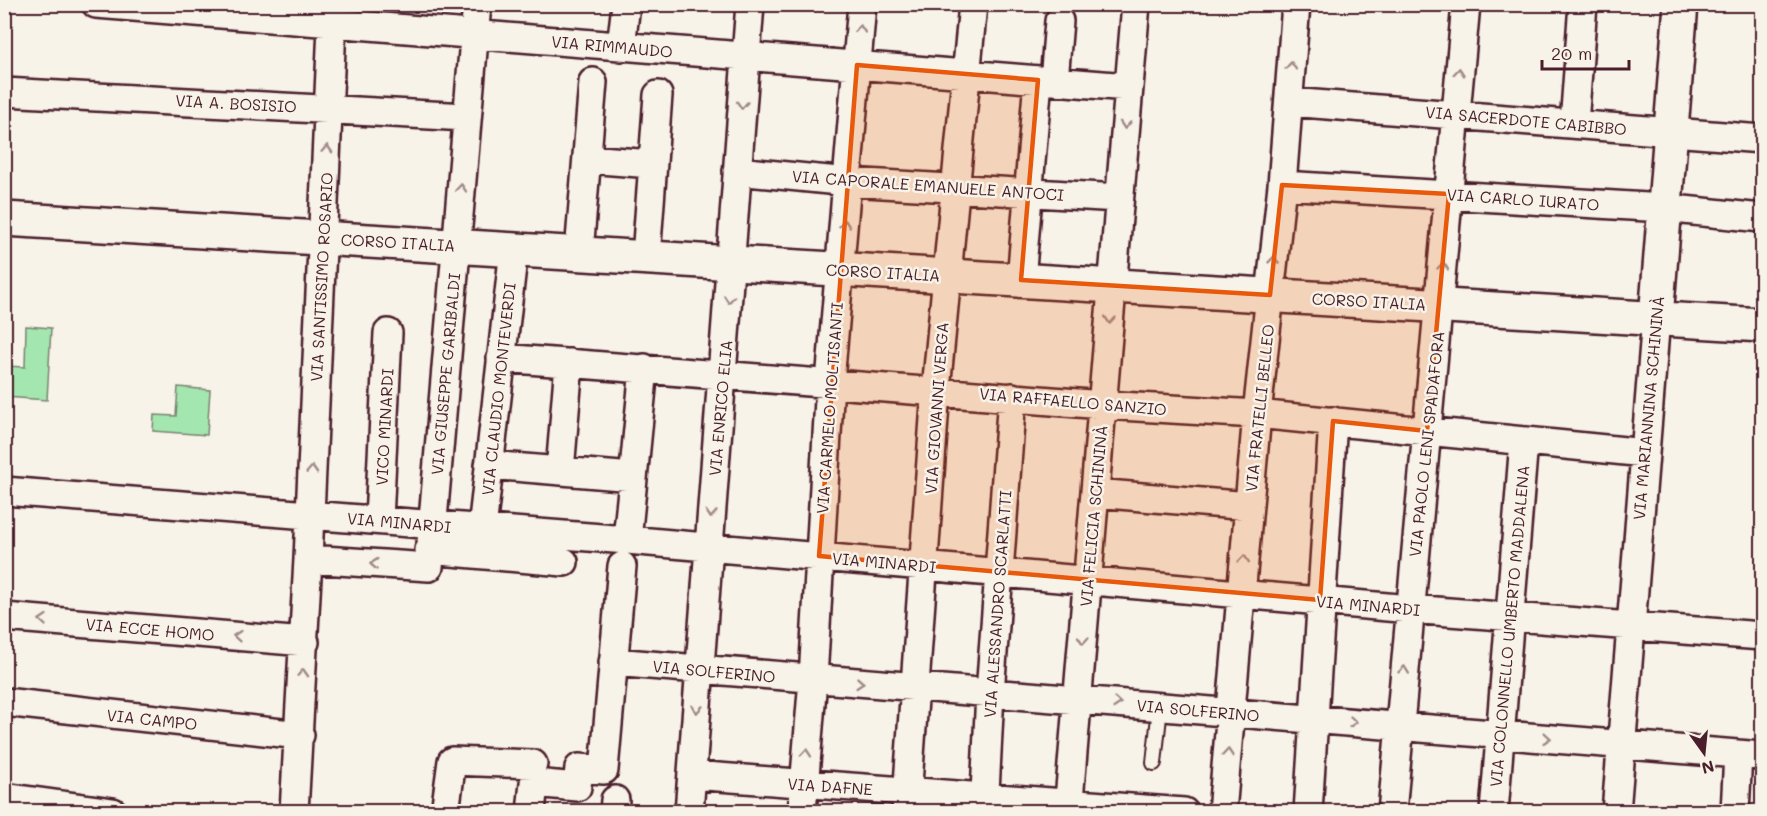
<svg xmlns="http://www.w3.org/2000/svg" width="1767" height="816" font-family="Mali,sans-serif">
  <rect width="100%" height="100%" fill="#f7f3e8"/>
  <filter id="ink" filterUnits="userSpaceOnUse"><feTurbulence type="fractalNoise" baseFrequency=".0167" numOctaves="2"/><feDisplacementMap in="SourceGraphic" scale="12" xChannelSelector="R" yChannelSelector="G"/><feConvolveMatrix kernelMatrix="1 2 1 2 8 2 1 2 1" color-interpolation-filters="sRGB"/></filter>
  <g filter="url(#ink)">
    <path fill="#a4e6b0" stroke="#77826e" stroke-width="1.5" d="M 26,326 L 51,328 L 47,400 L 5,397 L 5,366 L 25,367 Z
      M 178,387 L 210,390 L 207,435 L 153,431 L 154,415 L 176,416 Z"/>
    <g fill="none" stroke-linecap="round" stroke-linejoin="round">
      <defs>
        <path id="lane" d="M 1154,763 L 1160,707"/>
        <path id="street" d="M 96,4 L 1128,87
          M 333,4 L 308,559 L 429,567 L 477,4
          M 621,47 L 626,4
          M 1054,81 L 1059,21
          M 4,92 L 467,117
          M 1289,102 L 1762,139
          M 1574,124 L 1583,4
          M 587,159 L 652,164
          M 737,171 L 849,182 L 1119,198
          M 1282,185 L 1664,208 L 1762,218
          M 579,253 L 593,82
          M 646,257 L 658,95
          M 1021,280 L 1038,80
          M 501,358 L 1103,405 L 1257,414 L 1645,453
          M 489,465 L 633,477
          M 560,471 L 569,363
          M 4,491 L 627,540 L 1410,609 L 1762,636
          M 1095,493 L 1249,506
          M 379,520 L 388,333
          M 482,529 L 514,249
          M 627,540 L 644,368
          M 429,550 L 564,562
          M 4,617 L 305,642
          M 613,662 L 1762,756
          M 4,702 L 300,735
          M 692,775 L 1184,812
          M 4,797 L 113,812
          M 294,812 L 308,559
          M 445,812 L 452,761 L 533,764
          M 531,812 L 534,783 L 577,787 L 579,768 L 604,770 L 622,566
          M 614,812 L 615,800
          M 689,812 L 750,4
          M 802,812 L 813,679 L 830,382 L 862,4
          M 906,812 L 936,390 L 973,4
          M 984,812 L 990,693 L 1012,397
          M 1068,812 L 1136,4
          M 1222,812 L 1257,414 L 1282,185 L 1296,4
          M 1308,812 L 1333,421
          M 1392,812 L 1466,4
          M 1494,812 L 1524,441
          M 1616,812 L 1656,318
          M 1735,812 L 1738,754"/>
        <path id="secondary" d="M 4,219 L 1762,325
          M 1656,318 L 1681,4"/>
      </defs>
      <use href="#lane" stroke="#4a1f2b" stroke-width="18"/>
      <use href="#street" stroke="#4a1f2b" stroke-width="32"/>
      <use href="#secondary" stroke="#4a1f2b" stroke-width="38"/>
      <use href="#lane" stroke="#f7f3e8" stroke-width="14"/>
      <use href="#street" stroke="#f7f3e8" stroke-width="27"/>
      <use href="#secondary" stroke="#f7f3e8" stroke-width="33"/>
    </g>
    <defs><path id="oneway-chevron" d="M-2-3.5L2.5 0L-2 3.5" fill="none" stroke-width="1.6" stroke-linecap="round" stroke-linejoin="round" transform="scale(1.5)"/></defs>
    <g stroke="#a0898a">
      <use href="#oneway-chevron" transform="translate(860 29) rotate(-85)"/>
      <use href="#oneway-chevron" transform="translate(1291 66) rotate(-86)"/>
      <use href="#oneway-chevron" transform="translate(1459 72) rotate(-85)"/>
      <use href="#oneway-chevron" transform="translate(742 105) rotate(94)"/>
      <use href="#oneway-chevron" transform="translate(1125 125) rotate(94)"/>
      <use href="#oneway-chevron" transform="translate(327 149) rotate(-87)"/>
      <use href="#oneway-chevron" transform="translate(461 188) rotate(-85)"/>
      <use href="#oneway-chevron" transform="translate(845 224) rotate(-84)"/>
      <use href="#oneway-chevron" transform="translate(1274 260) rotate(-84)"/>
      <use href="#oneway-chevron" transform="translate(1443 266) rotate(-85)"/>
      <use href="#oneway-chevron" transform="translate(729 299) rotate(95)"/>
      <use href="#oneway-chevron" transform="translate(1110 320) rotate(95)"/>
      <use href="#oneway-chevron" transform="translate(312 470) rotate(-87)"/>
      <use href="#oneway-chevron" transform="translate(711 514) rotate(94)"/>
      <use href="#oneway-chevron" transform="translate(1244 559) rotate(-85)"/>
      <use href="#oneway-chevron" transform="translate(374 564) rotate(-176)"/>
      <use href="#oneway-chevron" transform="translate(43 620) rotate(-175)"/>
      <use href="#oneway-chevron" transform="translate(237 636) rotate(-175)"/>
      <use href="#oneway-chevron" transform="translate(1083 640) rotate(95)"/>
      <use href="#oneway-chevron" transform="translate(1404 670) rotate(-84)"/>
      <use href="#oneway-chevron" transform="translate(303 673) rotate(-87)"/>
      <use href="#oneway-chevron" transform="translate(860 683) rotate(4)"/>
      <use href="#oneway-chevron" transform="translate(1117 703) rotate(5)"/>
      <use href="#oneway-chevron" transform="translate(697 709) rotate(94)"/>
      <use href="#oneway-chevron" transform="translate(1353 722) rotate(5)"/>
      <use href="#oneway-chevron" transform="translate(1547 738) rotate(5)"/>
      <use href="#oneway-chevron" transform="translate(806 753) rotate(-85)"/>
      <use href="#oneway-chevron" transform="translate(1228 753) rotate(-85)"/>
    </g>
  </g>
  <path fill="#e8590c" fill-opacity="0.2" stroke="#e8590c" stroke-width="4.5" stroke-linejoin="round" d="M 857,65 L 1038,80 L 1021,280 L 1270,295 L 1282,185 L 1449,194 L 1427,431 L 1333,421 L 1320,600 L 819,556 Z"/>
  <g text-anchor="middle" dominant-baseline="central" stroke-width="5" stroke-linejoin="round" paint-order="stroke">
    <g font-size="16" fill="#4a1f2b" stroke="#f7f3e8">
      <text transform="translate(612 46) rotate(5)">VIA RIMMAUDO</text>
      <text transform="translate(236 103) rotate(3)">VIA A. BOSISIO</text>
      <text transform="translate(1526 120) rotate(5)">VIA SACERDOTE CABIBBO</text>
      <text transform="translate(928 185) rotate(4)">VIA CAPORALE EMANUELE ANTOCI</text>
      <text transform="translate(1523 199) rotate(4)">VIA CARLO IURATO</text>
      <text transform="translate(398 242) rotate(3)">CORSO ITALIA</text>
      <text transform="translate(883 272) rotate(3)">CORSO ITALIA</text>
      <text transform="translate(321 277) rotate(-87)">VIA SANTISSIMO ROSARIO</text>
      <text transform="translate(1369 301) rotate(3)">CORSO ITALIA</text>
      <text transform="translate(445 374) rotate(-85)">VIA GIUSEPPE GARIBALDI</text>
      <text transform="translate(498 389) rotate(-84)">VIA CLAUDIO MONTEVERDI</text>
      <text transform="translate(1073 401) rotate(5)">VIA RAFFAELLO SANZIO</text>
      <text transform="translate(720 408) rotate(-85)">VIA ENRICO ELIA</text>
      <text transform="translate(829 408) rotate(-86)">VIA CARMELO MOLTISANTI</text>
      <text transform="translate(936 408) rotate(-86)">VIA GIOVANNI VERGA</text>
      <text transform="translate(1259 408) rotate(-84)">VIA FRATELLI BELLEO</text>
      <text transform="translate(1648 408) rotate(-85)">VIA MARIANNINA SCHININÀ</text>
      <text transform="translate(384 427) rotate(-87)">VICO MINARDI</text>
      <text transform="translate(1426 444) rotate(-84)">VIA PAOLO LENI SPADAFORA</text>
      <text transform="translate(1093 516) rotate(-85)">VIA FELICIA SCHININÀ</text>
      <text transform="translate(399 522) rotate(5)">VIA MINARDI</text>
      <text transform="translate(884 562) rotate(5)">VIA MINARDI</text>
      <text transform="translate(997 604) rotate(-86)">VIA ALESSANDRO SCARLATTI</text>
      <text transform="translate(1368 605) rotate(5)">VIA MINARDI</text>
      <text transform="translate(1509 626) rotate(-85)">VIA COLONNELLO UMBERTO MADDALENA</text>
      <text transform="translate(150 629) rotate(5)">VIA ECCE HOMO</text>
      <text transform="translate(714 671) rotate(5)">VIA SOLFERINO</text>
      <text transform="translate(1198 710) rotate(5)">VIA SOLFERINO</text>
      <text transform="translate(152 719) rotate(6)">VIA CAMPO</text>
      <text transform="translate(830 786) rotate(4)">VIA DAFNE</text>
    </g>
  </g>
  <rect width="1767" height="816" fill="none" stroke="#f7f3e8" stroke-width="24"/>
  <rect x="12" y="12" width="1743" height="792" fill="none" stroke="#4a1f2b" stroke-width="2" filter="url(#ink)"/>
  <g transform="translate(1704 753) rotate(165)" stroke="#f7f3e8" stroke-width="4.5" paint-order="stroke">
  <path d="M0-4.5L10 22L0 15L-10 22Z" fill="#4a1f2b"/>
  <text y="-9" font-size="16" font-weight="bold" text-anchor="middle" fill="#4a1f2b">N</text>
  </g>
  <path d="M1542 60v9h87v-9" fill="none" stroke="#4a1f2b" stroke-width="3"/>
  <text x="1551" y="60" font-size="18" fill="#4a1f2b" stroke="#f7f3e8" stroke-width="4.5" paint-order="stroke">20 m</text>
</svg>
